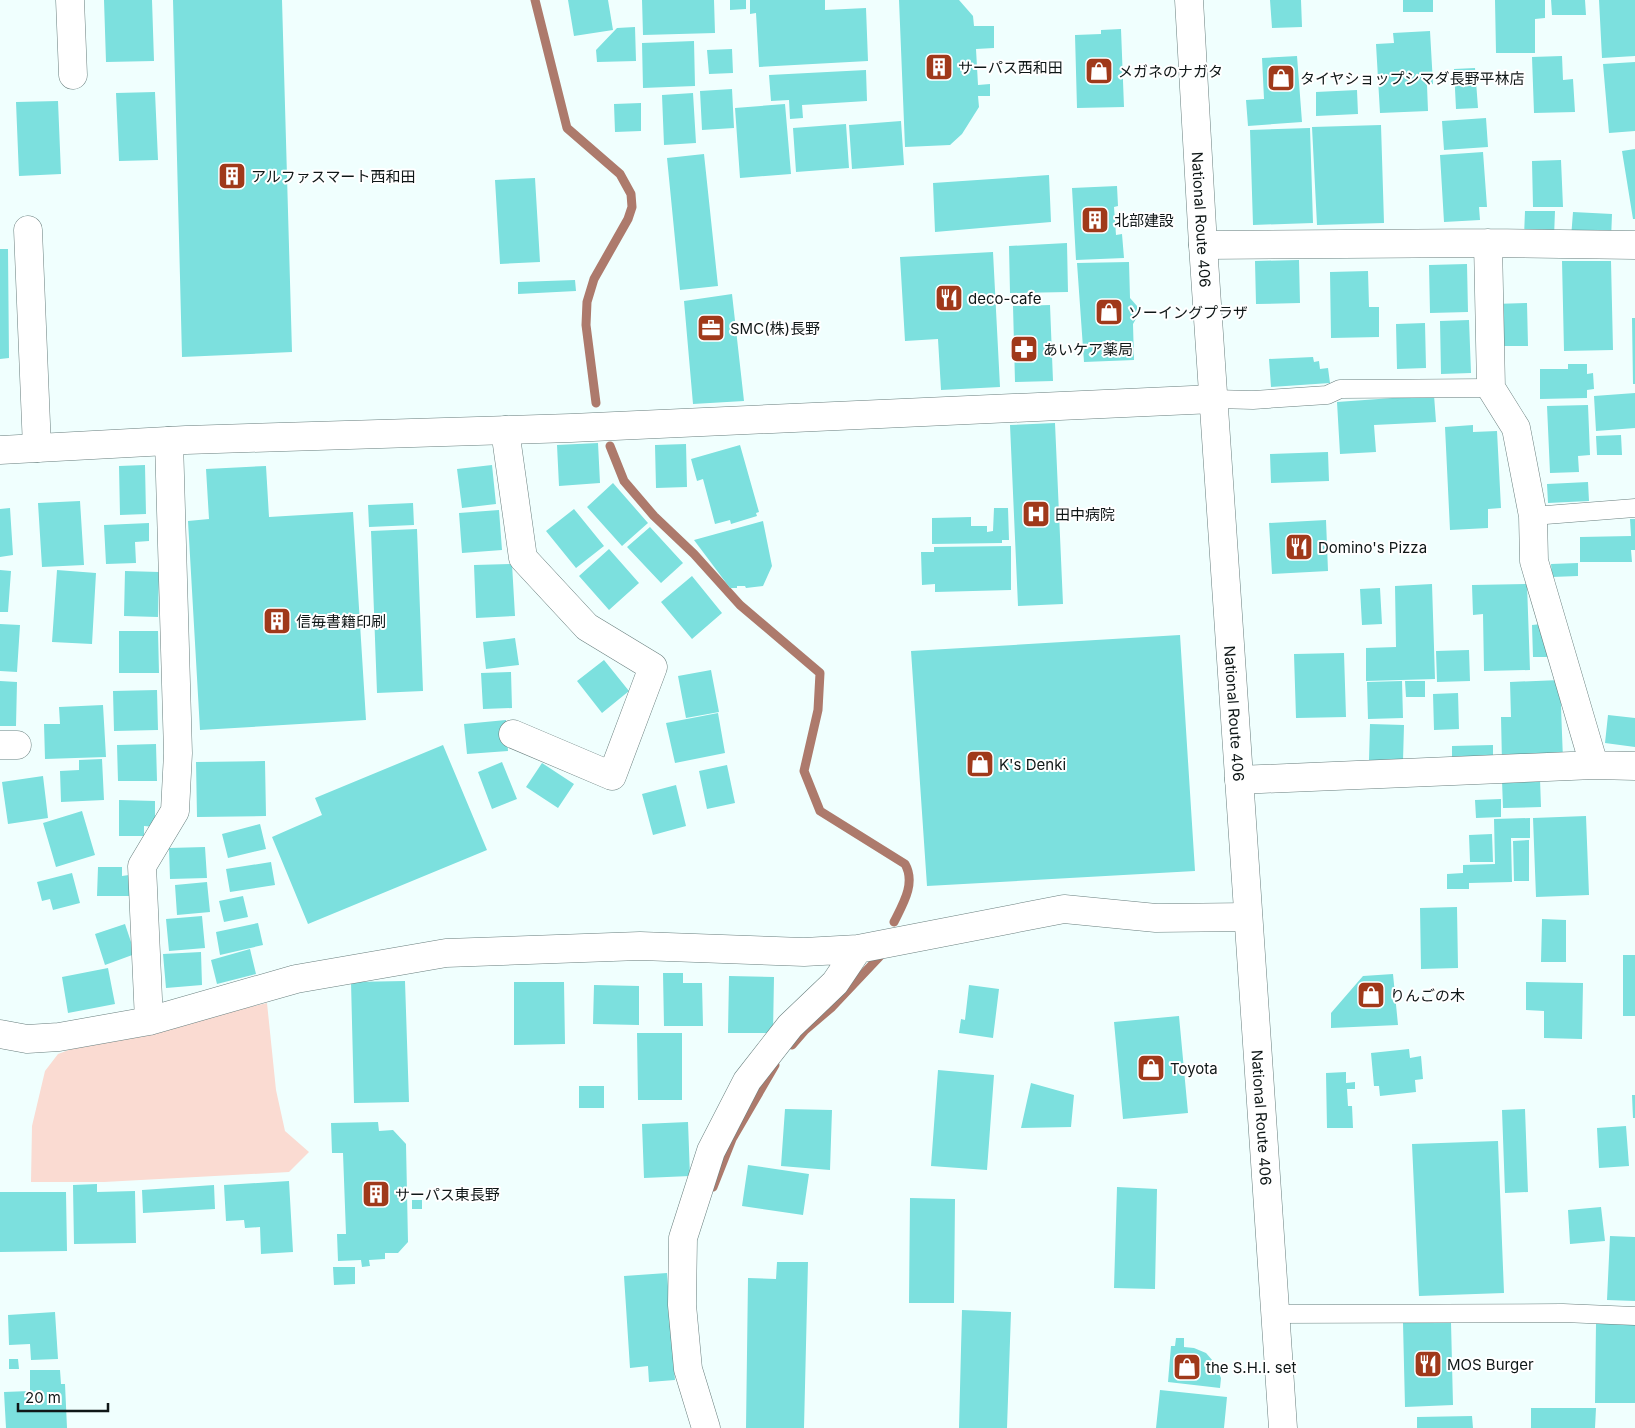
<svg xmlns="http://www.w3.org/2000/svg" width="1635" height="1428" font-family="Inter,'Noto Sans JP',sans-serif">
  <rect width="100%" height="100%" fill="#f0fffe"/>
  <path fill="#fadbd2" d="M 267,1003 L 276,1090 L 285,1131 L 309,1152 L 289,1172 L 104,1182 L 31,1182 L 32,1126 L 45,1071 L 58,1054 L 82,1045 Z"/>
  <g fill="none" stroke-linecap="round" stroke-linejoin="round">
    <path stroke="#ad7a6c" stroke-width="9" d="M 535,0 L 567,128 L 620,174 L 631,194 L 632,207 L 628,219 L 594,279 L 587,302 L 586,325 L 596,403
      M 610,446 L 624,481 L 654,516 L 694,554 L 740,605 L 820,673 L 818,710 L 804,771 L 820,811 L 905,864 C 916,883 903,904 894,922
      M 792,1045 L 805,1030 L 832,1007 L 883,953
      M 713,1187 L 732,1139 L 775,1065"/>
  </g>
  <path fill="#7ce0de" d="M 104,0 L 152,0 L 154,61 L 106,62 Z
    M 173,0 L 282,0 L 292,352 L 182,357 Z
    M 568,0 L 608,0 L 613,30 L 574,36 Z
    M 642,0 L 714,0 L 715,33 L 643,35 Z
    M 730,0 L 746,0 L 746,9 L 730,10 Z
    M 750,0 L 825,0 L 825,10 L 866,8 L 868,61 L 759,67 L 756,13 L 750,14 Z
    M 899,0 L 959,0 L 973,16 L 974,26 L 994,26 L 994,48 L 976,49 L 978,85 L 990,84 L 990,96 L 978,96 L 979,107 L 962,134 L 950,145 L 905,147 Z
    M 1270,0 L 1301,0 L 1302,27 L 1272,28 Z
    M 1403,0 L 1433,0 L 1433,12 L 1403,12 Z
    M 1495,0 L 1545,0 L 1545,18 L 1535,19 L 1535,53 L 1496,53 Z
    M 1551,0 L 1585,0 L 1586,15 L 1552,15 Z
    M 1599,0 L 1635,0 L 1635,56 L 1602,58 Z
    M 635,27 L 636,61 L 597,62 L 596,50 L 617,28 Z
    M 1121,29 L 1124,107 L 1077,108 L 1075,35 L 1101,34 L 1101,30 Z
    M 1430,31 L 1433,84 L 1427,85 L 1428,111 L 1380,113 L 1376,44 L 1394,43 L 1393,33 Z
    M 694,41 L 695,86 L 643,88 L 642,43 Z
    M 732,49 L 733,73 L 709,74 L 707,50 Z
    M 1297,56 L 1302,122 L 1248,126 L 1246,100 L 1264,99 L 1262,58 Z
    M 1562,56 L 1563,80 L 1573,79 L 1575,112 L 1534,113 L 1532,57 Z
    M 1635,62 L 1635,131 L 1609,133 L 1603,64 Z
    M 1475,68 L 1478,108 L 1456,109 L 1454,69 Z
    M 866,70 L 867,101 L 802,105 L 803,118 L 790,119 L 789,100 L 771,101 L 769,75 Z
    M 732,89 L 734,128 L 702,130 L 700,91 Z
    M 1357,90 L 1358,114 L 1316,116 L 1316,92 Z
    M 155,92 L 158,160 L 119,161 L 116,93 Z
    M 693,93 L 696,143 L 664,145 L 662,95 Z
    M 58,101 L 61,174 L 19,176 L 16,102 Z
    M 641,103 L 641,131 L 615,132 L 614,104 Z
    M 785,104 L 791,174 L 740,178 L 735,108 Z
    M 1486,118 L 1488,147 L 1444,150 L 1442,121 Z
    M 901,121 L 904,165 L 852,169 L 849,125 Z
    M 846,124 L 849,168 L 796,172 L 793,128 Z
    M 1381,125 L 1384,223 L 1317,225 L 1312,127 Z
    M 1310,128 L 1313,223 L 1253,225 L 1250,130 Z
    M 1635,149 L 1635,219 L 1633,219 L 1622,151 Z
    M 1483,152 L 1487,207 L 1479,207 L 1480,220 L 1444,222 L 1440,155 Z
    M 704,154 L 718,286 L 680,290 L 667,158 Z
    M 1561,160 L 1563,207 L 1533,207 L 1532,161 Z
    M 1049,175 L 1051,222 L 935,232 L 933,183 Z
    M 535,178 L 540,262 L 500,264 L 495,180 Z
    M 1117,186 L 1118,206 L 1114,207 L 1116,235 L 1122,234 L 1124,258 L 1076,260 L 1072,188 Z
    M 1525,211 L 1555,211 L 1554,237 L 1524,236 Z
    M 1573,212 L 1612,214 L 1611,240 L 1571,238 Z
    M 1067,243 L 1068,292 L 1010,293 L 1009,246 Z
    M 0,249 L 8,249 L 9,358 L 0,359 Z
    M 993,252 L 1000,387 L 941,390 L 938,339 L 905,341 L 900,257 Z
    M 1299,260 L 1300,303 L 1256,304 L 1255,261 Z
    M 1562,261 L 1611,261 L 1613,350 L 1564,351 Z
    M 1129,262 L 1130,298 L 1137,306 L 1137,317 L 1133,324 L 1134,360 L 1084,362 L 1077,263 Z
    M 1467,264 L 1468,312 L 1430,313 L 1429,265 Z
    M 1368,271 L 1369,307 L 1379,307 L 1379,337 L 1331,338 L 1330,272 Z
    M 575,280 L 576,291 L 518,294 L 518,282 Z
    M 732,294 L 744,401 L 693,404 L 684,301 Z
    M 1527,303 L 1528,346 L 1495,346 L 1494,304 Z
    M 1050,305 L 1053,381 L 1015,382 L 1013,306 Z
    M 1632,318 L 1635,318 L 1635,384 L 1633,384 Z
    M 1469,320 L 1471,373 L 1441,374 L 1440,321 Z
    M 1425,323 L 1426,368 L 1397,369 L 1396,324 Z
    M 1313,357 L 1314,362 L 1319,361 L 1320,369 L 1328,368 L 1330,383 L 1271,387 L 1269,359 Z
    M 1568,364 L 1587,364 L 1587,374 L 1593,373 L 1594,389 L 1587,390 L 1587,398 L 1540,399 L 1540,369 L 1568,369 Z
    M 1635,393 L 1635,428 L 1596,431 L 1594,396 Z
    M 1434,395 L 1436,422 L 1374,425 L 1376,452 L 1340,454 L 1337,402 Z
    M 1588,405 L 1590,455 L 1578,456 L 1579,472 L 1550,473 L 1547,406 Z
    M 1055,423 L 1063,604 L 1018,606 L 1010,425 Z
    M 1473,425 L 1473,432 L 1497,431 L 1501,508 L 1488,509 L 1488,528 L 1450,530 L 1445,427 Z
    M 1621,435 L 1622,455 L 1597,455 L 1596,436 Z
    M 598,443 L 600,483 L 559,486 L 557,445 Z
    M 686,444 L 687,487 L 656,488 L 655,445 Z
    M 740,445 L 759,512 L 756,513 L 757,516 L 731,524 L 730,520 L 715,524 L 703,479 L 697,481 L 691,459 Z
    M 1328,452 L 1329,481 L 1271,483 L 1270,454 Z
    M 145,465 L 146,514 L 120,515 L 119,466 Z
    M 492,465 L 496,504 L 462,508 L 457,469 Z
    M 266,466 L 269,517 L 353,512 L 366,720 L 200,730 L 188,521 L 209,519 L 206,469 Z
    M 1588,482 L 1589,501 L 1548,503 L 1547,484 Z
    M 613,483 L 648,523 L 622,546 L 587,507 Z
    M 80,501 L 84,565 L 42,567 L 38,503 Z
    M 413,503 L 414,525 L 369,527 L 368,505 Z
    M 10,508 L 13,555 L 0,557 L 0,509 Z
    M 994,508 L 1008,508 L 1009,540 L 1002,540 L 1002,543 L 932,544 L 932,518 L 971,517 L 971,526 L 987,526 L 987,532 L 993,531 Z
    M 574,509 L 604,546 L 576,568 L 546,531 Z
    M 499,510 L 502,550 L 462,553 L 459,513 Z
    M 1630,519 L 1635,519 L 1635,550 L 1631,550 L 1632,562 L 1580,562 L 1580,537 L 1631,536 Z
    M 1326,520 L 1328,571 L 1272,574 L 1269,523 Z
    M 763,521 L 772,566 L 763,586 L 746,588 L 745,586 L 737,586 L 737,588 L 730,588 L 694,540 Z
    M 149,523 L 149,541 L 135,542 L 136,563 L 106,564 L 104,525 Z
    M 650,527 L 683,563 L 661,583 L 627,547 Z
    M 417,529 L 423,691 L 377,693 L 371,531 Z
    M 1011,546 L 1011,590 L 935,592 L 935,584 L 922,585 L 921,552 L 934,552 L 934,547 Z
    M 609,549 L 639,583 L 609,610 L 579,576 Z
    M 1578,563 L 1578,576 L 1552,577 L 1551,564 Z
    M 512,564 L 515,616 L 476,618 L 474,565 Z
    M 0,570 L 11,571 L 8,612 L 0,612 Z
    M 57,570 L 96,573 L 92,644 L 52,642 Z
    M 125,571 L 159,572 L 158,617 L 124,616 Z
    M 692,576 L 722,613 L 692,639 L 661,602 Z
    M 1432,584 L 1435,679 L 1366,681 L 1366,648 L 1396,647 L 1395,586 Z
    M 1527,584 L 1530,670 L 1484,671 L 1483,614 L 1473,615 L 1472,585 Z
    M 1380,588 L 1382,624 L 1362,625 L 1360,589 Z
    M 0,624 L 20,625 L 17,672 L 0,671 Z
    M 1542,624 L 1551,657 L 1533,657 L 1532,625 Z
    M 119,631 L 158,631 L 159,673 L 119,673 Z
    M 1180,635 L 1195,871 L 927,886 L 911,651 Z
    M 515,638 L 519,665 L 486,669 L 483,642 Z
    M 1469,650 L 1470,681 L 1437,682 L 1436,651 Z
    M 1344,653 L 1346,717 L 1296,718 L 1294,654 Z
    M 604,660 L 629,691 L 602,713 L 577,681 Z
    M 711,670 L 719,712 L 686,718 L 678,676 Z
    M 511,672 L 512,708 L 483,709 L 481,673 Z
    M 1560,680 L 1563,760 L 1502,763 L 1501,717 L 1511,717 L 1510,682 Z
    M 0,681 L 17,682 L 16,726 L 0,726 Z
    M 1402,681 L 1403,718 L 1368,719 L 1367,682 Z
    M 1405,681 L 1425,681 L 1425,697 L 1406,697 Z
    M 157,690 L 158,730 L 114,731 L 113,691 Z
    M 1458,693 L 1459,729 L 1434,730 L 1433,694 Z
    M 103,705 L 106,757 L 45,759 L 44,724 L 60,724 L 59,707 Z
    M 718,713 L 725,753 L 675,763 L 666,723 Z
    M 1608,715 L 1635,718 L 1635,747 L 1605,743 Z
    M 506,720 L 508,751 L 467,754 L 464,724 Z
    M 1370,724 L 1404,725 L 1403,761 L 1369,760 Z
    M 156,744 L 157,781 L 118,781 L 117,745 Z
    M 443,745 L 487,850 L 308,924 L 272,837 L 322,815 L 315,798 Z
    M 1493,745 L 1493,765 L 1452,766 L 1452,746 Z
    M 102,759 L 104,800 L 61,802 L 60,771 L 79,770 L 79,760 Z
    M 265,761 L 266,816 L 197,817 L 196,762 Z
    M 502,762 L 517,799 L 492,809 L 478,772 Z
    M 542,763 L 574,784 L 558,808 L 526,787 Z
    M 727,765 L 735,803 L 707,809 L 699,771 Z
    M 43,776 L 48,818 L 8,824 L 2,782 Z
    M 1540,779 L 1541,807 L 1503,808 L 1502,780 Z
    M 676,785 L 686,826 L 653,835 L 642,794 Z
    M 1501,799 L 1501,817 L 1476,818 L 1475,800 Z
    M 119,800 L 155,801 L 155,827 L 144,826 L 144,836 L 119,836 Z
    M 82,811 L 95,855 L 56,867 L 43,823 Z
    M 1586,816 L 1589,895 L 1536,897 L 1533,818 Z
    M 1530,818 L 1530,838 L 1511,838 L 1512,882 L 1469,883 L 1469,889 L 1447,889 L 1447,874 L 1463,873 L 1463,865 L 1495,864 L 1494,819 Z
    M 260,824 L 266,849 L 228,858 L 222,834 Z
    M 1492,834 L 1493,862 L 1470,862 L 1469,835 Z
    M 1529,840 L 1529,881 L 1514,881 L 1513,841 Z
    M 205,847 L 207,878 L 170,879 L 169,848 Z
    M 271,862 L 275,885 L 230,892 L 226,869 Z
    M 98,867 L 122,867 L 122,876 L 129,875 L 129,896 L 97,896 Z
    M 72,873 L 80,903 L 53,910 L 50,899 L 42,901 L 37,882 Z
    M 207,882 L 210,912 L 177,915 L 175,885 Z
    M 243,896 L 248,917 L 224,922 L 219,901 Z
    M 1457,907 L 1458,968 L 1421,969 L 1420,908 Z
    M 202,916 L 205,948 L 169,951 L 166,919 Z
    M 1542,919 L 1566,920 L 1566,962 L 1541,962 Z
    M 258,923 L 263,945 L 220,955 L 216,932 Z
    M 125,924 L 135,954 L 105,965 L 95,934 Z
    M 250,949 L 256,974 L 217,984 L 211,960 Z
    M 201,952 L 202,985 L 166,988 L 163,954 Z
    M 1623,955 L 1635,955 L 1635,1016 L 1623,1016 Z
    M 108,968 L 115,1004 L 68,1013 L 62,977 Z
    M 663,973 L 683,973 L 683,983 L 702,983 L 703,1026 L 664,1026 Z
    M 1393,974 L 1398,1025 L 1331,1028 L 1331,1013 L 1363,976 Z
    M 729,976 L 774,977 L 773,1033 L 728,1033 Z
    M 405,981 L 409,1102 L 354,1103 L 351,982 Z
    M 514,982 L 564,982 L 565,1044 L 514,1045 Z
    M 1526,982 L 1583,983 L 1582,1039 L 1544,1038 L 1544,1011 L 1526,1010 Z
    M 594,985 L 639,986 L 639,1025 L 593,1024 Z
    M 969,985 L 999,989 L 993,1038 L 959,1033 L 961,1019 L 965,1020 Z
    M 1179,1016 L 1188,1113 L 1123,1119 L 1114,1022 Z
    M 637,1033 L 682,1033 L 682,1100 L 638,1100 Z
    M 1409,1049 L 1410,1058 L 1421,1056 L 1423,1079 L 1415,1080 L 1416,1092 L 1380,1096 L 1379,1086 L 1374,1086 L 1371,1053 Z
    M 938,1070 L 994,1075 L 987,1170 L 931,1166 Z
    M 1346,1072 L 1346,1083 L 1355,1082 L 1355,1089 L 1347,1089 L 1348,1106 L 1352,1106 L 1353,1128 L 1327,1128 L 1326,1073 Z
    M 1031,1083 L 1074,1095 L 1071,1127 L 1021,1128 Z
    M 579,1086 L 604,1086 L 604,1108 L 579,1108 Z
    M 1632,1095 L 1635,1095 L 1635,1118 L 1633,1118 Z
    M 785,1109 L 832,1110 L 830,1170 L 781,1166 Z
    M 1525,1109 L 1528,1192 L 1505,1193 L 1502,1110 Z
    M 378,1122 L 379,1131 L 393,1130 L 406,1144 L 408,1242 L 398,1253 L 385,1253 L 385,1259 L 369,1260 L 370,1266 L 362,1267 L 361,1260 L 338,1261 L 337,1234 L 346,1234 L 343,1153 L 332,1153 L 331,1123 Z
    M 688,1122 L 690,1176 L 644,1178 L 642,1124 Z
    M 1626,1126 L 1629,1166 L 1599,1168 L 1597,1128 Z
    M 1498,1141 L 1504,1293 L 1419,1296 L 1412,1144 Z
    M 748,1165 L 809,1174 L 803,1215 L 742,1206 Z
    M 289,1181 L 293,1252 L 261,1254 L 260,1227 L 245,1228 L 244,1220 L 226,1221 L 224,1185 Z
    M 97,1184 L 97,1192 L 135,1191 L 136,1243 L 74,1244 L 73,1185 Z
    M 214,1185 L 215,1209 L 143,1213 L 142,1190 Z
    M 1117,1187 L 1157,1189 L 1155,1289 L 1114,1288 Z
    M 0,1192 L 66,1192 L 67,1251 L 0,1252 Z
    M 910,1198 L 955,1199 L 954,1303 L 909,1303 Z
    M 412,1200 L 422,1200 L 422,1209 L 412,1209 Z
    M 1601,1207 L 1605,1241 L 1570,1244 L 1568,1210 Z
    M 1610,1236 L 1635,1237 L 1635,1301 L 1607,1300 Z
    M 777,1262 L 808,1262 L 804,1428 L 746,1428 L 748,1278 L 776,1279 Z
    M 333,1267 L 355,1267 L 355,1284 L 334,1285 Z
    M 667,1273 L 675,1380 L 649,1382 L 648,1366 L 630,1368 L 624,1276 Z
    M 962,1310 L 1011,1312 L 1007,1428 L 959,1428 Z
    M 55,1312 L 58,1359 L 31,1360 L 30,1344 L 9,1345 L 8,1315 Z
    M 1451,1322 L 1453,1405 L 1405,1407 L 1403,1323 Z
    M 1596,1323 L 1635,1323 L 1635,1403 L 1595,1403 Z
    M 1176,1338 L 1184,1338 L 1184,1347 L 1194,1348 L 1206,1353 L 1213,1361 L 1221,1378 L 1220,1388 L 1168,1382 L 1171,1346 L 1175,1346 Z
    M 9,1359 L 18,1359 L 19,1369 L 9,1369 Z
    M 30,1370 L 60,1370 L 61,1384 L 65,1384 L 67,1428 L 6,1428 L 4,1392 L 30,1391 Z
    M 1160,1390 L 1227,1397 L 1224,1428 L 1156,1428 Z
    M 1531,1408 L 1596,1408 L 1595,1428 L 1531,1428 Z
    M 1472,1416 L 1473,1428 L 1417,1428 L 1417,1417 Z"/>
  <g fill="none" stroke-linecap="round" stroke-linejoin="round">
    <defs>
      <path id="lane" d="M 1214,399 L 1253,400 L 1327,395 L 1340,389 L 1491,388
        M 1533,516 L 1635,508
        M 1275,1314 L 1563,1313 L 1635,1316"/>
      <path id="street" d="M 70,0 L 73,75
        M 28,230 L 37,448
        M 1488,243 L 1491,388 L 1516,428 L 1533,516 L 1534,561 L 1594,765
        M 1203,245 L 1488,243 L 1635,245
        M 505,430 L 523,558 L 587,627 L 653,667 L 612,776 L 513,734
        M 0,745 L 17,745
        M 1239,780 L 1594,765 L 1635,766
        M 149,1021 L 142,866 L 175,811 L 178,753 L 169,441
        M 0,1034 L 27,1039 L 59,1037 L 149,1021 L 296,979 L 446,953 L 640,946 L 804,952 L 858,949 L 1064,909 L 1156,918 L 1248,917
        M 706,1428 L 688,1369 L 682,1305 L 683,1238 L 711,1151 L 747,1081 L 790,1026 L 835,983 L 858,949"/>
      <path id="secondary" d="M 0,450 L 186,440 L 571,428 L 1214,399"/>
      <g id="highway">
        <path id="s1" d="M 1189,0 L 1203,245 L 1283,1428"/>
      </g>
    </defs>
    <use href="#lane" stroke="#697f7e" stroke-width="19"/>
    <use href="#street" stroke="#697f7e" stroke-width="29"/>
    <use href="#secondary" stroke="#697f7e" stroke-width="29"/>
    <use href="#highway" stroke="#697f7e" stroke-width="29"/>
    <use href="#lane" stroke="#fff" stroke-width="18"/>
    <use href="#street" stroke="#fff" stroke-width="28"/>
    <use href="#secondary" stroke="#fff" stroke-width="28"/>
    <use href="#highway" stroke="#fff" stroke-width="28"/>
  </g>
  <defs>
    <symbol id="building-square" viewBox="-11 -11 22 22"><rect x="-9" y="-9" width="18" height="18" rx="4" fill="#a0391a" stroke="#fff"/><path d="M-4-6H4V6H1V3H-1V6H-4ZM-2.5-4.3h1.7v1.8h-1.7ZM.8-4.3h1.7v1.8H.8ZM-2.5-1h1.7V.8h-1.7ZM.8-1h1.7V.8H.8Z" fill="#fff"/></symbol>
    <symbol id="shop-square" viewBox="-11 -11 22 22"><rect x="-9" y="-9" width="18" height="18" rx="4" fill="#a0391a" stroke="#fff"/><path d="M-5-2.5h2.3a2.7 3.5 0 0 1 5.4 0H5L5.5 6h-11ZM-1.5-2.5h3a1.5 2.3 0 0 0-3 0Z" fill="#fff"/></symbol>
    <symbol id="restaurant-square" viewBox="-11 -11 22 22"><rect x="-9" y="-9" width="18" height="18" rx="4" fill="#a0391a" stroke="#fff"/><path d="M-5-6h1v4h1v-4h1v4h1v-4h1v5L-1.5 .5V6h-2V.5L-5-1ZM5-6V6H3V1.5H1.5Q1.5-4 5-6Z" fill="#fff"/></symbol>
    <symbol id="office-square" viewBox="-11 -11 22 22"><rect x="-9" y="-9" width="18" height="18" rx="4" fill="#a0391a" stroke="#fff"/><path d="M-6-3h4V-5.5h4V-3h4V5H-6ZM-1-4.5V-3h2v-1.5ZM-6 0V1H6V0Z" fill="#fff"/></symbol>
    <symbol id="pharmacy-square" viewBox="-11 -11 22 22"><rect x="-9" y="-9" width="18" height="18" rx="4" fill="#a0391a" stroke="#fff"/><path d="M-2-6h4v4h4v4h-4v4h-4v-4h-4v-4h4Z" fill="#fff"/></symbol>
    <symbol id="hospital-square" viewBox="-11 -11 22 22"><rect x="-9" y="-9" width="18" height="18" rx="4" fill="#a0391a" stroke="#fff"/><path d="M-5-5h3v3.5h4V-5h3V5h-3V1.5h-4V5h-3Z" fill="#fff"/></symbol>
  </defs>
  <g fill-rule="evenodd">
    <use href="#building-square" x="923" y="51" width="32" height="32"/>
    <use href="#shop-square" x="1083" y="55" width="32" height="32"/>
    <use href="#shop-square" x="1265" y="62" width="32" height="32"/>
    <use href="#building-square" x="216" y="160" width="32" height="32"/>
    <use href="#building-square" x="1079" y="204" width="32" height="32"/>
    <use href="#restaurant-square" x="933" y="282" width="32" height="32"/>
    <use href="#shop-square" x="1093" y="296" width="32" height="32"/>
    <use href="#office-square" x="695" y="312" width="32" height="32"/>
    <use href="#pharmacy-square" x="1008" y="333" width="32" height="32"/>
    <use href="#hospital-square" x="1020" y="498" width="32" height="32"/>
    <use href="#restaurant-square" x="1283" y="531" width="32" height="32"/>
    <use href="#building-square" x="261" y="605" width="32" height="32"/>
    <use href="#shop-square" x="964" y="748" width="32" height="32"/>
    <use href="#shop-square" x="1355" y="979" width="32" height="32"/>
    <use href="#shop-square" x="1135" y="1052" width="32" height="32"/>
    <use href="#building-square" x="360" y="1178" width="32" height="32"/>
    <use href="#restaurant-square" x="1412" y="1348" width="32" height="32"/>
    <use href="#shop-square" x="1171" y="1351" width="32" height="32"/>
  </g>
  <g text-anchor="middle" dominant-baseline="central" stroke-width="4" stroke-linejoin="round" paint-order="stroke">
    <g font-size="15" fill="#0f1717" stroke="#fff" text-anchor="start">
      <text x="958" y="67">サーパス西和田</text>
      <text x="1118" y="71">メガネのナガタ</text>
      <text x="1300" y="78">タイヤショップシマダ長野平林店</text>
      <text x="251" y="176">アルファスマート西和田</text>
      <text x="1114" y="220">北部建設</text>
      <text x="968" y="298">deco-cafe</text>
      <text x="1128" y="312">ソーイングプラザ</text>
      <text x="730" y="328">SMC(株)長野</text>
      <text x="1043" y="349">あいケア薬局</text>
      <text x="1055" y="514">田中病院</text>
      <text x="1318" y="547">Domino's Pizza</text>
      <text x="296" y="621">信毎書籍印刷</text>
      <text x="999" y="764">K's Denki</text>
      <text x="1390" y="995">りんごの木</text>
      <text x="1170" y="1068">Toyota</text>
      <text x="395" y="1194">サーパス東長野</text>
      <text x="1447" y="1364">MOS Burger</text>
      <text x="1206" y="1367">the S.H.I. set</text>
    </g>
    <g font-size="15" fill="#0f1717" stroke="#fff">
      <text stroke="none"><textPath href="#s1" startOffset="220">National Route 406</textPath></text>
      <text stroke="none"><textPath href="#s1" startOffset="715">National Route 406</textPath></text>
      <text stroke="none"><textPath href="#s1" startOffset="1120">National Route 406</textPath></text>
    </g>
  </g>
  <path d="M18 1403v8h90v-8" fill="none" stroke="#0f1717" stroke-width="2.5"/>
  <text x="25" y="1403" font-size="15" fill="#0f1717" stroke="#ffffff" stroke-width="4" paint-order="stroke">20 m</text>
</svg>
